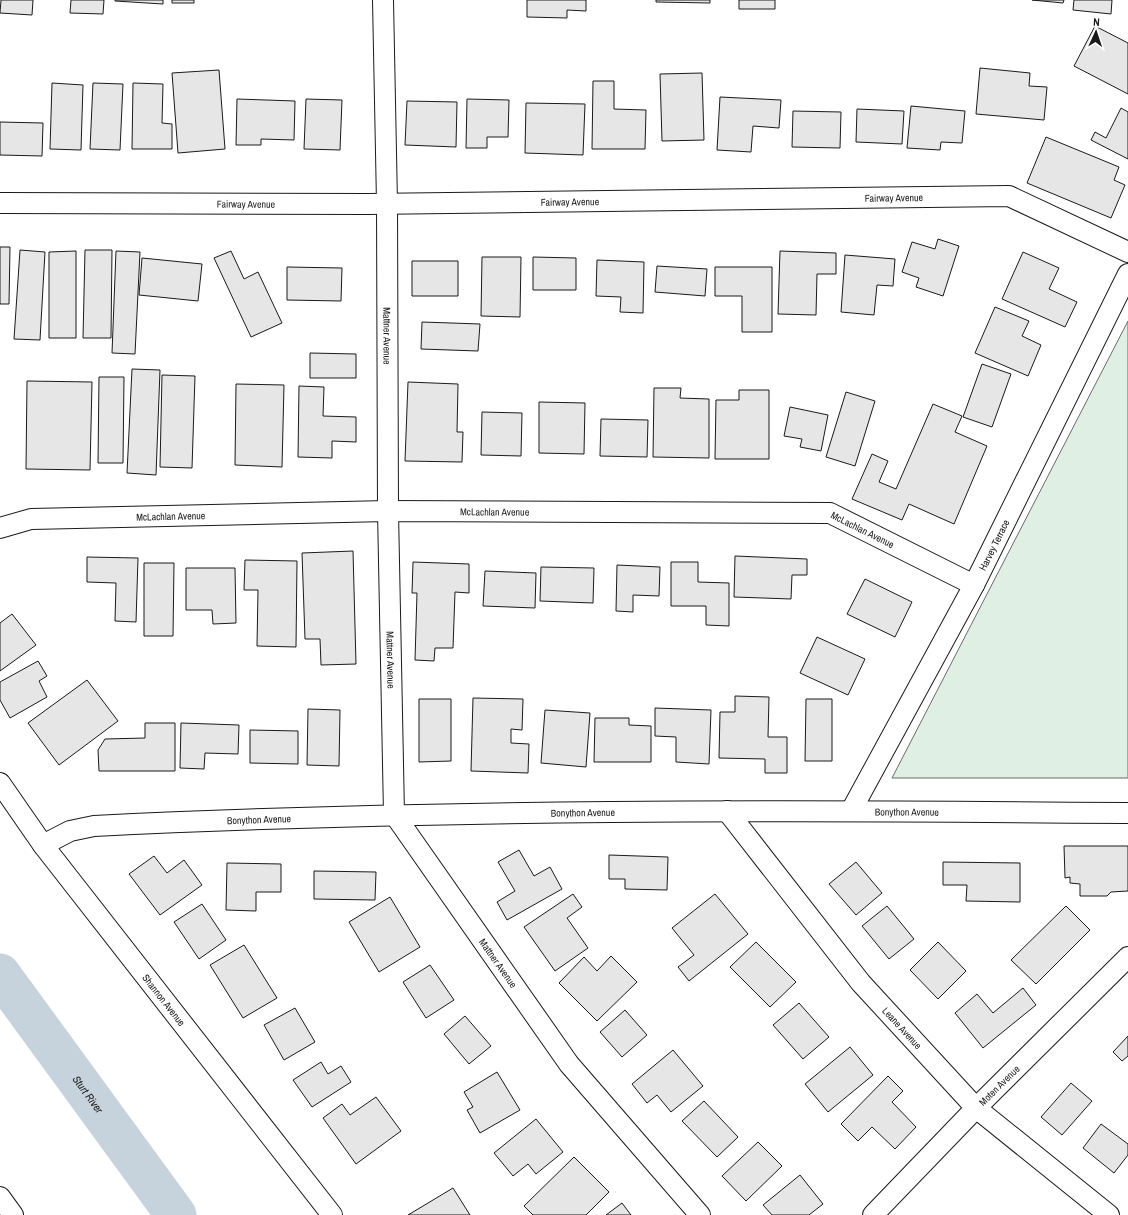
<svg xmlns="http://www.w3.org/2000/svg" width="1128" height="1215" font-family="'Archivo Narrow',sans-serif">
  <rect width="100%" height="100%" fill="#fff"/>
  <path fill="#e0efe3" stroke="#6a6a6a" d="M 1128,321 L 1128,778 L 892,778 Z"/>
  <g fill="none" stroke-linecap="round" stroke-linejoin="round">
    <path stroke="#c6d2dc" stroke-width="41" id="s1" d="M 0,974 L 176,1215"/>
  </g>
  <path fill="#e6e6e6" stroke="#1a1a1a" d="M 1,0 L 33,0 L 32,15 L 0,13 Z
    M 71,0 L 104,0 L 103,14 L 70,13 Z
    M 115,0 L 163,0 L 163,4 L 115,1 Z
    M 172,0 L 194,0 L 194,3 L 172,3 Z
    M 527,0 L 586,0 L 586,11 L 567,10 L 567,18 L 527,17 Z
    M 656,0 L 710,0 L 710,3 L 656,2 Z
    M 739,0 L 775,0 L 775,9 L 739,9 Z
    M 1032,0 L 1064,0 L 1063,3 Z
    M 1074,0 L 1112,0 L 1111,14 L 1073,10 Z
    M 1095,26 L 1128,43 L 1128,94 L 1074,66 Z
    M 980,68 L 1030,73 L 1029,86 L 1047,87 L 1044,120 L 976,114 Z
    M 219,70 L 225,149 L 178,153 L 172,73 Z
    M 702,73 L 704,140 L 662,141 L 660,74 Z
    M 593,81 L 614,81 L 614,109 L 646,110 L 645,149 L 592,149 Z
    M 52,83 L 83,85 L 81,150 L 50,149 Z
    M 93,83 L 123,84 L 120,150 L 90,149 Z
    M 133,83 L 163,84 L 162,123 L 172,124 L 172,149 L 132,149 Z
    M 720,97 L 781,100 L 779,128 L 753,126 L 751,152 L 717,150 Z
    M 237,99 L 295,101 L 294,140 L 261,139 L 261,145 L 236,145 Z
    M 306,99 L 342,100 L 340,150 L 304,149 Z
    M 467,99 L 509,100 L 508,137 L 487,137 L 487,148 L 466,148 Z
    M 407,101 L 457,102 L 456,147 L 405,145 Z
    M 526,103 L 585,104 L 583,155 L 525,153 Z
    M 911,106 L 965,111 L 962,143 L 941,142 L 940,150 L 907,148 Z
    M 1121,108 L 1128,112 L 1128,159 L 1091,140 L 1095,132 L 1106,138 Z
    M 857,109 L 904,111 L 902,144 L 856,142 Z
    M 793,111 L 841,112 L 840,148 L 792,147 Z
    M 0,122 L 43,123 L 42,156 L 0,155 Z
    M 1046,137 L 1119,167 L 1114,180 L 1125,185 L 1111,218 L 1027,183 Z
    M 938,239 L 959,246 L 943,296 L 916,287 L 919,278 L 902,272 L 912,242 L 935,249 Z
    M 0,247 L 10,247 L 9,304 L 0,304 Z
    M 20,250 L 45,252 L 40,340 L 14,339 Z
    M 85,250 L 112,250 L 111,338 L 83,338 Z
    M 76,251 L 76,338 L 49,338 L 49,252 Z
    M 116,251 L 140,252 L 135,354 L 112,353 Z
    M 231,251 L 244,279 L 258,272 L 282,323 L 251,337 L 214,258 Z
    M 780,251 L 836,253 L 836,274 L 817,274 L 816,315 L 778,314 Z
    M 1023,252 L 1059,268 L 1049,289 L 1077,302 L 1065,327 L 1002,299 Z
    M 845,255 L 895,259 L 893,286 L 877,285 L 874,315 L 841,312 Z
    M 482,257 L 521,257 L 520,317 L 481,316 Z
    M 533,257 L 576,258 L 576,290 L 533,290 Z
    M 142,258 L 202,264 L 198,301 L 139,295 Z
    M 597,260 L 644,262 L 643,313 L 620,312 L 621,297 L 596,296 Z
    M 412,261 L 458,261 L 458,296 L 412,296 Z
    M 657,266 L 707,269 L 705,296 L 655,292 Z
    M 287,267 L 342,268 L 341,301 L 287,300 Z
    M 715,267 L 772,267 L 772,332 L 742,332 L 742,296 L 715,296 Z
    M 995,307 L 1029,321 L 1022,336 L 1041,345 L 1028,376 L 975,353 Z
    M 422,322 L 480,324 L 478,351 L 421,349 Z
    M 310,353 L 356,354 L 356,378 L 310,378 Z
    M 982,364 L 1011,374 L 992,427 L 963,417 Z
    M 132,369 L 160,370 L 156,475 L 127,473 Z
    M 162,375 L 195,376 L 192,468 L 160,467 Z
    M 99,377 L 124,377 L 123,463 L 98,463 Z
    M 27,381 L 92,382 L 90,470 L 26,469 Z
    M 408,382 L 458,384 L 457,432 L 463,432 L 462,462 L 405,461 Z
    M 236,384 L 284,385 L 282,467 L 235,465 Z
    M 299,386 L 324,387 L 323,416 L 356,417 L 356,442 L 332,441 L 332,458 L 298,457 Z
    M 654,388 L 681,388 L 680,398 L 709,399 L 709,458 L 653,457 Z
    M 739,390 L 769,390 L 769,459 L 715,459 L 716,400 L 739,400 Z
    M 846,392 L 875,401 L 855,466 L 826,457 Z
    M 539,402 L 585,403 L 584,454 L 539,453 Z
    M 933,404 L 962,416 L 955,432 L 987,446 L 954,524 L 909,504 L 902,520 L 852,499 L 872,454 L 888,461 L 879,482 L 896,489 Z
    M 790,407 L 828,415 L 821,451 L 800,447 L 802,439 L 784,436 Z
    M 482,412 L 522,413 L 521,456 L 481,455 Z
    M 601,419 L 648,420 L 647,457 L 600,456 Z
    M 353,551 L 356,664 L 321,665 L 320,639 L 305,639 L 302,553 Z
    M 735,556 L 807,559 L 807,575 L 792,575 L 791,599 L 734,597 Z
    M 87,557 L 138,558 L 136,622 L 115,621 L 116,583 L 87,582 Z
    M 245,560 L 297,561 L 296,647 L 257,646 L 258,590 L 244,590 Z
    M 413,562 L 469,564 L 469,593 L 455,592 L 453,648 L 435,648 L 434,661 L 415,660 L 417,593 L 412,593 Z
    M 671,562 L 698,562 L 698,582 L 729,583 L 729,626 L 706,625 L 706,606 L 671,606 Z
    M 144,563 L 174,563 L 173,636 L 144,636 Z
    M 617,565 L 660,567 L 659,596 L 633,595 L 633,612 L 616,611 Z
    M 541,567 L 594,568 L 593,603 L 540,601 Z
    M 186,568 L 235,568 L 236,623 L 213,624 L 212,610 L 186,610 Z
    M 485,571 L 536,573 L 535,608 L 483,606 Z
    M 865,579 L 912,602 L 895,637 L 847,614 Z
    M 12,614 L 36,645 L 0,671 L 0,623 Z
    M 817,637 L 865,659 L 848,695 L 800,673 Z
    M 38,661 L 47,676 L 39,681 L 47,697 L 10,718 L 0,700 L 0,682 Z
    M 87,680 L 118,721 L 59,765 L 28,723 Z
    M 735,696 L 769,697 L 768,737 L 787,737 L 787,773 L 765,773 L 765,759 L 719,758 L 720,712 L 735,712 Z
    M 473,698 L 523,699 L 522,730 L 511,729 L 511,743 L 529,744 L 528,773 L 471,771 Z
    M 419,699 L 451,699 L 451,761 L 419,762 Z
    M 806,699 L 832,699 L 832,761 L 805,761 Z
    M 655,708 L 711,710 L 709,764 L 676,762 L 676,737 L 655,736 Z
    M 308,709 L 340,710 L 339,766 L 307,765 Z
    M 545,710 L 590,713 L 586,767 L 541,763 Z
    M 595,718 L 629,718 L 629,725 L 651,726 L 651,762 L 594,762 Z
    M 145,723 L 175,723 L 175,771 L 99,771 L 98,750 L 105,739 L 145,738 Z
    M 181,723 L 239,725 L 238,754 L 205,753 L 204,769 L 180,768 Z
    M 250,730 L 298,731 L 298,764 L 250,763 Z
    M 1064,846 L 1128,846 L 1128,891 L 1111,892 L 1107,896 L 1080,896 L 1080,884 L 1070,883 L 1070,877 L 1065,878 Z
    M 519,850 L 534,876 L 550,867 L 562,889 L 507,920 L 497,902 L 515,891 L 498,862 Z
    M 609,855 L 668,857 L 667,890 L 625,889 L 625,879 L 609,879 Z
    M 154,856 L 167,873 L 184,860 L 202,885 L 160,915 L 129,874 Z
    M 856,862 L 882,893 L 856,915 L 829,884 Z
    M 943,862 L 1020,863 L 1020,902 L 966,901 L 967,885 L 943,885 Z
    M 227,863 L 281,864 L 281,892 L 256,892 L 256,911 L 226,910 Z
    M 314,871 L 376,872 L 375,900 L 314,899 Z
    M 573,894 L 582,907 L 567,918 L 588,948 L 555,971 L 524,927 Z
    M 715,894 L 748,934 L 689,981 L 678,967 L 694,955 L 672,928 Z
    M 390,897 L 420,947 L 379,972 L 349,922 Z
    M 202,904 L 226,940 L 199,959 L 174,922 Z
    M 887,906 L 914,939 L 889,959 L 862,926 Z
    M 1066,906 L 1090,930 L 1036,984 L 1011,960 Z
    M 756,942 L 796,982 L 770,1007 L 730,967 Z
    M 938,942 L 966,971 L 938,999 L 910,970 Z
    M 244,945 L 277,998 L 243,1018 L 210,965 Z
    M 611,956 L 637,982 L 597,1021 L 559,983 L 584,957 L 597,971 Z
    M 430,965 L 454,1000 L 426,1018 L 403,982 Z
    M 1023,988 L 1036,1005 L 983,1048 L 955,1013 L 977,994 L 993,1013 Z
    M 799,1003 L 829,1037 L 803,1059 L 773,1025 Z
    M 295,1008 L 315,1042 L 284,1060 L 264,1025 Z
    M 625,1010 L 647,1035 L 622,1057 L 600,1032 Z
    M 465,1016 L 491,1046 L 469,1064 L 444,1034 Z
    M 1128,1036 L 1128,1056 L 1122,1061 L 1113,1052 Z
    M 850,1047 L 873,1075 L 828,1112 L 805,1084 Z
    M 673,1050 L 703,1086 L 671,1112 L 657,1095 L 647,1103 L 632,1084 Z
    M 321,1062 L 328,1074 L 341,1066 L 351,1082 L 312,1107 L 293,1080 Z
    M 497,1072 L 520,1110 L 480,1133 L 467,1110 L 473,1107 L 464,1092 Z
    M 888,1076 L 903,1091 L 892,1102 L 916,1127 L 895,1149 L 872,1127 L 858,1141 L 841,1124 Z
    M 1071,1083 L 1092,1101 L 1062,1135 L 1041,1117 Z
    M 376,1097 L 401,1131 L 356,1164 L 323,1118 L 342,1104 L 350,1115 Z
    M 704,1101 L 738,1137 L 717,1157 L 682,1121 Z
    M 536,1119 L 563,1152 L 536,1174 L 528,1164 L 513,1176 L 494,1153 Z
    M 1101,1124 L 1128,1144 L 1128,1155 L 1114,1173 L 1083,1148 Z
    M 758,1142 L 782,1166 L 746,1201 L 722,1176 Z
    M 574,1157 L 609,1192 L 586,1215 L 533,1215 L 524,1206 Z
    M 800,1175 L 823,1204 L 809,1215 L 772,1215 L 763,1205 Z
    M 453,1188 L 470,1215 L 408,1215 Z
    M 622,1203 L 631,1215 L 606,1215 Z"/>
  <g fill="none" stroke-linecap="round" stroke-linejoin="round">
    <defs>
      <g id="street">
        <path id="s2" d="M 383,0 L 387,203 L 388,511 L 394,814 L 569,1064 L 700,1215"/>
        <path id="s3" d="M 0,203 L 368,204 L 1009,196 L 1128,252"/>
        <path id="s4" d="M 0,528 L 31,519 L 388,511 L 830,513 L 974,585"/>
        <path id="s5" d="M 0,783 L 43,845 L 332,1215"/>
        <path id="s6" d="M 727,811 L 861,983 L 976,1108 L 1109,1215"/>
        <path id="s7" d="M 851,811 L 974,585 L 1128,274"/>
        <path id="s8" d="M 43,845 L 70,831 L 94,826 C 439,809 783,810 1128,813"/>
        <path d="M 0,1197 L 13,1215"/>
        <path id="s9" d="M 873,1215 L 976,1108 L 1128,957"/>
      </g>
    </defs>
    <use href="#street" stroke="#1a1a1a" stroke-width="22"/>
    <use href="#street" stroke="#fff" stroke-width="20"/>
  </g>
  <g text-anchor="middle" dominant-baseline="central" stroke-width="3" stroke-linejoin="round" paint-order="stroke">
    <g font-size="10" fill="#1a1a1a" stroke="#fff">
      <text stroke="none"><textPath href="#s3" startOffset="894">Fairway Avenue</textPath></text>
      <text stroke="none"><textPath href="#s3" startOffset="570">Fairway Avenue</textPath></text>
      <text stroke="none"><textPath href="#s3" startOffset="246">Fairway Avenue</textPath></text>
      <text stroke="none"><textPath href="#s2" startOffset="336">Mattner Avenue</textPath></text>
      <text stroke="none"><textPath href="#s4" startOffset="496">McLachlan Avenue</textPath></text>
      <text stroke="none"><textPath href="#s4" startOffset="172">McLachlan Avenue</textPath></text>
      <text stroke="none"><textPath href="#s4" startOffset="868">McLachlan Avenue</textPath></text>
      <text stroke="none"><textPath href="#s7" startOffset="302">Harvey Terrace</textPath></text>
      <text stroke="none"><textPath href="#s2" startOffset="660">Mattner Avenue</textPath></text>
      <text stroke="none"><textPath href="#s8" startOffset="868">Bonython Avenue</textPath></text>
      <text stroke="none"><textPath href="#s8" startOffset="544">Bonython Avenue</textPath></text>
      <text stroke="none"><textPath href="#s8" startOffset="220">Bonython Avenue</textPath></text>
      <text stroke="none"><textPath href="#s2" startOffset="996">Mattner Avenue</textPath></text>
      <text stroke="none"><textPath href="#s5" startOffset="272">Shannon Avenue</textPath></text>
      <text stroke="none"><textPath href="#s6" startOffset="279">Leane Avenue</textPath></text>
      <text stroke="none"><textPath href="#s9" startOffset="181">Moten Avenue</textPath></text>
    </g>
    <g font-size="11" font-style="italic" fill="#1a1a1a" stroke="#fff">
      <text stroke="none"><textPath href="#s1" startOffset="149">Sturt River</textPath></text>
    </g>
  </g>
  <g transform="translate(1096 32) rotate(3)" stroke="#ffffff" stroke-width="3" paint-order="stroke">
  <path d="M0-3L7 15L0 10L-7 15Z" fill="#1a1a1a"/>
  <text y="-6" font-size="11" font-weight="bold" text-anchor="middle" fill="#1a1a1a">N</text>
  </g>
</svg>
